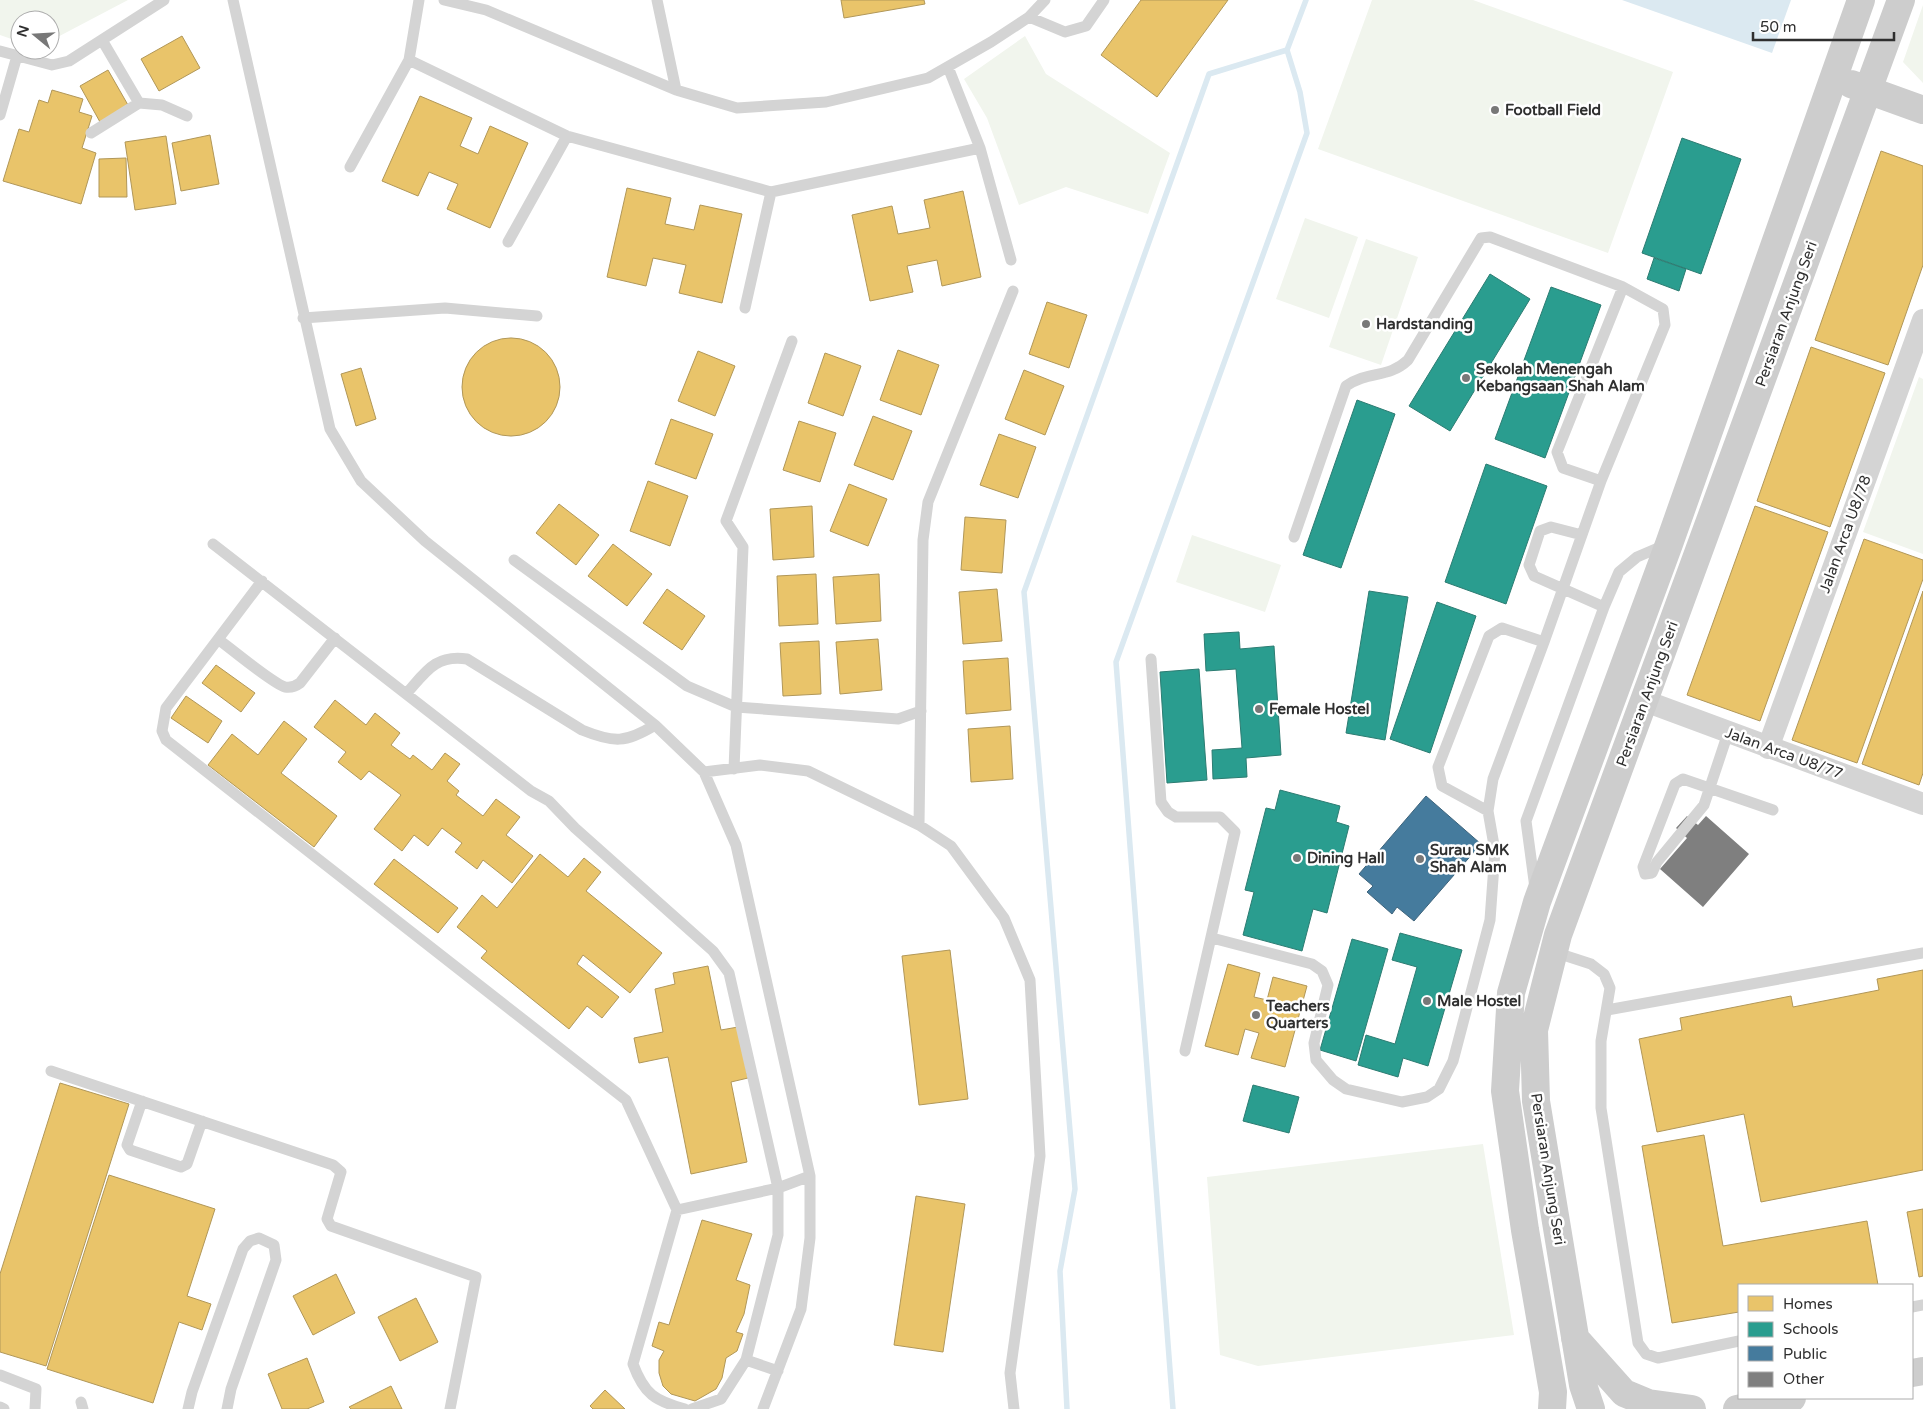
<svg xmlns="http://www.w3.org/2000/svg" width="1923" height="1409" font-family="'Varela Round',sans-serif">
  <rect width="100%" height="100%" fill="#fff"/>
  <path fill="#f1f5ed" d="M 0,0 L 128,0 L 50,41 L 50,20 L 20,20 L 20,42 L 0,35 Z
    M 1372,0 L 1473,0 L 1673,72 L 1608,253 L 1318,149 Z
    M 1923,5 L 1923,83 L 1903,62 Z
    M 1025,36 L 1046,74 L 1170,153 L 1148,214 L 1066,187 L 1019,205 L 987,118 L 964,79 Z
    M 1305,218 L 1358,237 L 1329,318 L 1276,299 Z
    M 1366,239 L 1418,257 L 1381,365 L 1329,347 Z
    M 1919,377 L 1923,379 L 1923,554 L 1863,532 Z
    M 1192,535 L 1281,565 L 1265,612 L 1176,582 Z
    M 1483,1144 L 1514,1335 L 1258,1366 L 1220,1355 L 1207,1177 Z"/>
  <path fill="#dbe9f1" d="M 1622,0 L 1791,0 L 1772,53 Z"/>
  <path fill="#e9c46a" stroke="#b19758" d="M 841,0 L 924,0 L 925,4 L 844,18 Z
    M 1141,0 L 1228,0 L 1157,97 L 1101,55 Z
    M 182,36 L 200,68 L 159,91 L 141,59 Z
    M 108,70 L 128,105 L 100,122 L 80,86 Z
    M 52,90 L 83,99 L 79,112 L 92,116 L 82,148 L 96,153 L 81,204 L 3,181 L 19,129 L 29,132 L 39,100 L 48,103 Z
    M 420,96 L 472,118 L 460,146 L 478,154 L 490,126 L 528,143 L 490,228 L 447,209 L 458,184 L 429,172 L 418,196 L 382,181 Z
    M 210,135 L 219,184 L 181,191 L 172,143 Z
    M 166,136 L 176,204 L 135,210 L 125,142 Z
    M 1881,151 L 1923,166 L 1923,265 L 1888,365 L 1815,340 Z
    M 126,158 L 127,197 L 99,197 L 99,159 Z
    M 627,188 L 671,198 L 665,224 L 694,230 L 700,205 L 742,214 L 722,303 L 679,293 L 686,265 L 653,258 L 646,286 L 607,277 Z
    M 963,191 L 981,277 L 942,286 L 937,260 L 907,266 L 913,292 L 870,301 L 852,215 L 892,206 L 898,234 L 930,228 L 924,200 Z
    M 1047,302 L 1087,315 L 1069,368 L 1029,354 Z
    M462 387a49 49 0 1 1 98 0a49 49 0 1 1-98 0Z
    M 1811,347 L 1885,373 L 1830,527 L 1757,501 Z
    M 898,350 L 939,365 L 921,415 L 880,400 Z
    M 698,351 L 735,366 L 715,416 L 678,401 Z
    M 825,353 L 861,366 L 843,416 L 808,403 Z
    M 361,368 L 376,419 L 356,426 L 341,374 Z
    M 1024,370 L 1064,386 L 1045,435 L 1005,419 Z
    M 873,416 L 912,431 L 893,480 L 854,465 Z
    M 671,419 L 713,434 L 696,479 L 655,464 Z
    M 799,421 L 836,433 L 820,482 L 783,470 Z
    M 999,434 L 1036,447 L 1018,498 L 980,485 Z
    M 648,481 L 688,496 L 670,546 L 630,531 Z
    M 849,484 L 887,499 L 868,546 L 830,531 Z
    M 559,504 L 599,535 L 576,565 L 536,533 Z
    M 812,506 L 814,557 L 773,560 L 770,509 Z
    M 1755,506 L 1828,532 L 1760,721 L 1687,695 Z
    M 965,517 L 1006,520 L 1002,573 L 961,570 Z
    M 1864,539 L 1923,560 L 1923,579 L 1857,763 L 1792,740 Z
    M 613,544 L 652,574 L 627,606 L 588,576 Z
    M 816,574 L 818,624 L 779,626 L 777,576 Z
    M 879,574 L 881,621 L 836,624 L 833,577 Z
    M 667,589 L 705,616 L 682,650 L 643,623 Z
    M 997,589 L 1002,641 L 963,644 L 959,592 Z
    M 1923,591 L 1923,773 L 1919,785 L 1862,764 Z
    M 878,639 L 882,690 L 840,694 L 836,642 Z
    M 819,641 L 821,694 L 783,696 L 780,643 Z
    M 1008,658 L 1011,710 L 966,714 L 963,661 Z
    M 216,665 L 255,693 L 241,712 L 202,683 Z
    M 186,696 L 222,721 L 208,743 L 171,718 Z
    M 335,700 L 366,725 L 375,713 L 400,733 L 391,745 L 410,759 L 413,755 L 432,770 L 445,753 L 460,764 L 447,781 L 459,791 L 456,795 L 483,816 L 496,799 L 520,817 L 506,835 L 533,856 L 512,883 L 483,860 L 477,869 L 455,852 L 462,843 L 442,828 L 428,846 L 414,835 L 402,851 L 374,829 L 401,795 L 369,771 L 361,780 L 338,762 L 346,752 L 314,727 Z
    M 284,721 L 307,739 L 281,773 L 337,816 L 314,847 L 208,765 L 232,734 L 258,755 Z
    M 1010,726 L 1013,779 L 971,782 L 968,729 Z
    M 540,854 L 568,877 L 584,858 L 601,872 L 586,891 L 662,953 L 630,993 L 583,955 L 577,964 L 619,997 L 602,1018 L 587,1006 L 569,1029 L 481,958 L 487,951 L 457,927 L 482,895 L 497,908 Z
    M 394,859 L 458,908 L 438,933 L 374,884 Z
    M 950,950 L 968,1099 L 919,1105 L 902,956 Z
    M 1228,964 L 1260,973 L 1254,997 L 1267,1000 L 1273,977 L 1307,986 L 1285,1067 L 1251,1058 L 1259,1033 L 1245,1029 L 1238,1055 L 1205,1046 Z
    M 708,966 L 721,1030 L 738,1027 L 748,1078 L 731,1082 L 747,1162 L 691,1174 L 668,1057 L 639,1063 L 634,1038 L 663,1032 L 655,989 L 675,984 L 673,973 Z
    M 1923,970 L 1923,1170 L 1761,1202 L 1744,1114 L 1657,1132 L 1639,1039 L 1682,1030 L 1680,1018 L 1791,996 L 1793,1007 L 1879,990 L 1877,979 Z
    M 60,1083 L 129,1104 L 46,1366 L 0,1352 L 0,1274 Z
    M 1704,1135 L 1723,1246 L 1867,1221 L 1878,1285 L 1739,1285 L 1739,1312 L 1672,1323 L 1642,1146 Z
    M 109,1175 L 215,1209 L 187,1296 L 211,1304 L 202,1330 L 179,1322 L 153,1403 L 47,1369 Z
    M 916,1196 L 965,1204 L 943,1352 L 894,1345 Z
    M 1923,1209 L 1923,1276 L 1919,1277 L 1907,1212 Z
    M 702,1220 L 752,1234 L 736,1280 L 750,1285 L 744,1314 L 736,1332 L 743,1334 L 737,1351 L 726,1358 L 722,1378 L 716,1389 L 695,1401 L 671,1394 L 663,1386 L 659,1373 L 659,1360 L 664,1351 L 652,1346 L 659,1322 L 669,1325 Z
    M 336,1274 L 355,1313 L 313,1335 L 293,1296 Z
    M 416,1298 L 438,1342 L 400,1361 L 378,1317 Z
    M 307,1358 L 324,1402 L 307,1409 L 282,1409 L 268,1374 Z
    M 391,1386 L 402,1409 L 351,1409 L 349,1407 Z
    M 605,1390 L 625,1409 L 593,1409 L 590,1406 Z"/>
  <path fill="#2a9d8f" stroke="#2c7c72" d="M 1682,138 L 1741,159 L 1701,274 L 1642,253 Z
    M 1654,258 L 1686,269 L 1679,291 L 1647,279 Z
    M 1490,274 L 1530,299 L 1450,431 L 1409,406 Z
    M 1551,287 L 1601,305 L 1545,458 L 1495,439 Z
    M 1357,400 L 1395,414 L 1341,568 L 1303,555 Z
    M 1486,464 L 1547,486 L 1506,604 L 1445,582 Z
    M 1369,591 L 1408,597 L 1385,740 L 1346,733 Z
    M 1437,602 L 1476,616 L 1430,753 L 1390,739 Z
    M 1239,632 L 1240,649 L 1274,646 L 1281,755 L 1246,758 L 1247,777 L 1213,779 L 1212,750 L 1242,748 L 1236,669 L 1206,671 L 1204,634 Z
    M 1199,669 L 1207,780 L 1167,783 L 1160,672 Z
    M 1280,790 L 1340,806 L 1336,822 L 1349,826 L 1327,913 L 1313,909 L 1302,951 L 1243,935 L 1254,892 L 1245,890 L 1266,808 L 1275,810 Z
    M 1400,933 L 1462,950 L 1428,1066 L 1403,1058 L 1398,1077 L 1358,1065 L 1366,1035 L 1395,1044 L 1417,967 L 1392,960 Z
    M 1352,939 L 1388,949 L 1356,1061 L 1320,1050 Z
    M 1253,1085 L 1299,1097 L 1289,1133 L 1243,1121 Z"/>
  <path fill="#457b9d" stroke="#3e647c" d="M 1426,796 L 1481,844 L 1414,921 L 1397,907 L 1392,914 L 1367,892 L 1373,886 L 1359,874 Z"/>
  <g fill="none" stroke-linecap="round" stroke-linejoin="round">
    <path stroke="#dbe9f1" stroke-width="5.5" d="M 1067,1409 L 1060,1271 L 1075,1189 L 1024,592 L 1209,74 L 1287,50
      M 1173,1409 L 1116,662 L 1307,133 L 1300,92 L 1287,50 L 1306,0"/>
  </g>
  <path fill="#7f7f7f" d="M 1687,816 L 1698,825 L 1706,816 L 1749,854 L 1703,907 L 1660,869 L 1687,838 L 1676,828 Z"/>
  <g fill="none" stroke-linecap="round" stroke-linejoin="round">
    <path stroke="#d4d4d4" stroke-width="11" d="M 233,0 L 330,429 L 361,481 L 425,541 L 655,725 L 704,772 L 736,845 L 810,1176 L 810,1238 L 801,1309 L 763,1409
      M 419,0 L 409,60 L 567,136 L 771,192 L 980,148 L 948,67
      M 444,0 L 486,10 L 676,90 L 737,108 L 826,102 L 928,78 L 991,42 L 1029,17 L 1045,0
      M 657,0 L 676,90
      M 1029,17 L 1065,32 L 1086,26 L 1104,0
      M 102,40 L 139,103
      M 0,51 L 52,65 L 69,61 L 164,0
      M 0,115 L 17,56
      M 91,133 L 139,103 L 162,105 L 187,116
      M 980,148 L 1011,260
      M 350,167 L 409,60
      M 508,242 L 567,136
      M 745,308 L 771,192
      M 303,318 L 445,308 L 537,316
      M 1601,481 L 1563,468 L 1557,452 L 1623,287
      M 1582,535 L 1551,527 L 1540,531 L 1529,565 L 1534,576 L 1604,607
      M 213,544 L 531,791 L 549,801 L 575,828 L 713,951 L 729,973 L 778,1188 L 778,1235 L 746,1360 L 721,1399 L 692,1409
      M 514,560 L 687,686 L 736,707 L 898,719 L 921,711
      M 262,581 L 166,708 L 162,731 L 166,740 L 626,1100 L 677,1210
      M 219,640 C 233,650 272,683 285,687 C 291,688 296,686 300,683 L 335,638
      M 1151,659 L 1161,802 L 1168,812 L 1176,817 L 1220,817 L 1235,832 L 1185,1051
      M 406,694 C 425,673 435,654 467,659 L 582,730 C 614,743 626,743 655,725
      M 1728,733 L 1704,805 L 1657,862 L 1652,873 L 1645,874 L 1643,867 L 1675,784 L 1683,779 L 1773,810
      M 734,769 L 743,547 L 726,521 L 792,341
      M 704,772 L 760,765 L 808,771 L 919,825 L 951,846 L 1004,918 L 1030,980 L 1040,1156 L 1010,1373 L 1014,1409
      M 1488,811 L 1442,786 L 1438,767 L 1489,636 L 1502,628 L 1544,642
      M 919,825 L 923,540 L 928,502 L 1013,291
      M 1535,888 L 1526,821 L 1604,607 L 1619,572 L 1637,557 L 1665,545
      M 1212,938 L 1312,964 L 1322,971 L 1328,985 L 1314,1043 L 1316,1060 L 1333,1080 L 1346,1089 L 1402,1102 L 1427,1097 L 1439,1089 L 1453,1061 L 1490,920 L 1495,851 L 1488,811 L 1493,779 L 1544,642 L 1601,481 L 1665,325 L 1663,309 L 1623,287 L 1490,237 L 1481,238 L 1408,360 C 1388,379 1369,370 1346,386 L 1294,537
      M 1554,952 L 1591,964 L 1604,974 L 1610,988 L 1601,1041 L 1601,1108 L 1638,1343 L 1646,1354 L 1658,1358 L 1739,1341
      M 1607,1010 L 1923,953
      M 51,1071 L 333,1165 L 341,1172 L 327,1219 L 331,1226 L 476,1277 L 450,1409
      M 142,1101 L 127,1145 L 130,1150 L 181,1167 L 187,1164 L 202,1121
      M 1912,1307 L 1923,1305
      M 746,1360 L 778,1371
      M 0,1375 L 36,1389 L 35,1409
      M 81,1402 L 83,1409
      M 0,1407 L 4,1409
      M 188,1409 L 192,1392 L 243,1249 L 250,1241 L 259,1238 L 274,1245 L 276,1260 L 231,1389 L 227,1409
      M 685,1409 C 655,1401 644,1394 633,1364 L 677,1210 L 778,1188 L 810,1176"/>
    <path stroke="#d4d4d4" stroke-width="22" d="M 1645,701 L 1923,804
      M 1768,748 L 1923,320"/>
    <path stroke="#cdcdcd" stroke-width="28" d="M 1851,84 L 1923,110
      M 1575,1338 L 1624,1393 L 1648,1403 L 1692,1409
      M 1912,1373 L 1923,1371
      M 1552,1409 L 1553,1392 L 1525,1230 L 1505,1091 L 1511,993 L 1537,902 L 1669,544 L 1861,0
      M 1591,1409 L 1583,1385 L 1536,1101 L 1534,1030 L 1558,935 L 1901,0
      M 1737,1409 L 1792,1398"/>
  </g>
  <g fill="#787878" stroke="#fff" stroke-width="2">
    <circle cx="1495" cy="110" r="5"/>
    <circle cx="1366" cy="324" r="5"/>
    <circle cx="1466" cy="378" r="5"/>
    <circle cx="1259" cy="709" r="5"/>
    <circle cx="1297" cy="858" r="5"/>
    <circle cx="1420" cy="859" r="5"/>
    <circle cx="1427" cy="1001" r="5"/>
    <circle cx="1256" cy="1015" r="5"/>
  </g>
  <g text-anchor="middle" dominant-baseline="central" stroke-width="5" stroke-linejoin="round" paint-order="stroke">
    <g font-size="15" font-weight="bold" fill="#2f2f2f" stroke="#fff" text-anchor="start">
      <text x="1505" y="110">Football Field</text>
      <text x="1376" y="324">Hardstanding</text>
      <text x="1476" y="369">Sekolah Menengah<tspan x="1476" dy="17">Kebangsaan Shah Alam</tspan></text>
      <text x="1269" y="709">Female Hostel</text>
      <text x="1430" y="850">Surau SMK<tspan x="1430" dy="17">Shah Alam</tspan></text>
      <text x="1307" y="858">Dining Hall</text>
      <text x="1437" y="1001">Male Hostel</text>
      <text x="1266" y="1006">Teachers<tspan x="1266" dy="17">Quarters</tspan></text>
    </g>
    <g font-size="15" fill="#2f2f2f" stroke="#fff">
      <text transform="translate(1786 314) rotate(-70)">Persiaran Anjung Seri</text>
      <text transform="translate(1845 534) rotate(-70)">Jalan Arca U8/78</text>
      <text transform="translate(1647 694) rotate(-70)">Persiaran Anjung Seri</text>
      <text transform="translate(1784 753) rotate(20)">Jalan Arca U8/77</text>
      <text transform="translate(1548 1169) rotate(81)">Persiaran Anjung Seri</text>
    </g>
  </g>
  <rect x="1738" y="1284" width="175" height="115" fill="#ffffff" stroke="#acacac"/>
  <rect x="1748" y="1296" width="25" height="15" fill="#e9c46a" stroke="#acacac"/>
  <text x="1783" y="1309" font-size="15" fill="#2f2f2f">Homes</text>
  <rect x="1748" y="1322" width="25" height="15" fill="#2a9d8f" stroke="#acacac"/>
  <text x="1783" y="1334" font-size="15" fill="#2f2f2f">Schools</text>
  <rect x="1748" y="1346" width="25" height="15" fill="#457b9d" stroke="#acacac"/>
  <text x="1783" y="1359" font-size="15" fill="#2f2f2f">Public</text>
  <rect x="1748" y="1372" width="25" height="15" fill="#7f7f7f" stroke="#acacac"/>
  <text x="1783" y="1384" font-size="15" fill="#2f2f2f">Other</text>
  <g transform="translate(35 35) rotate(288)"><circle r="24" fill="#ffffff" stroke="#acacac"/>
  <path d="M0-4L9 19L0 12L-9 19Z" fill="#787878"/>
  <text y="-8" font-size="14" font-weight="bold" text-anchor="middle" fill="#2f2f2f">N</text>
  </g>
  <path d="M1753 32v8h141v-8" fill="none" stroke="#2f2f2f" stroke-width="2.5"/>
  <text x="1760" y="32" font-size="15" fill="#2f2f2f" stroke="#ffffff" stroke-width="4" paint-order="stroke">50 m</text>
</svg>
